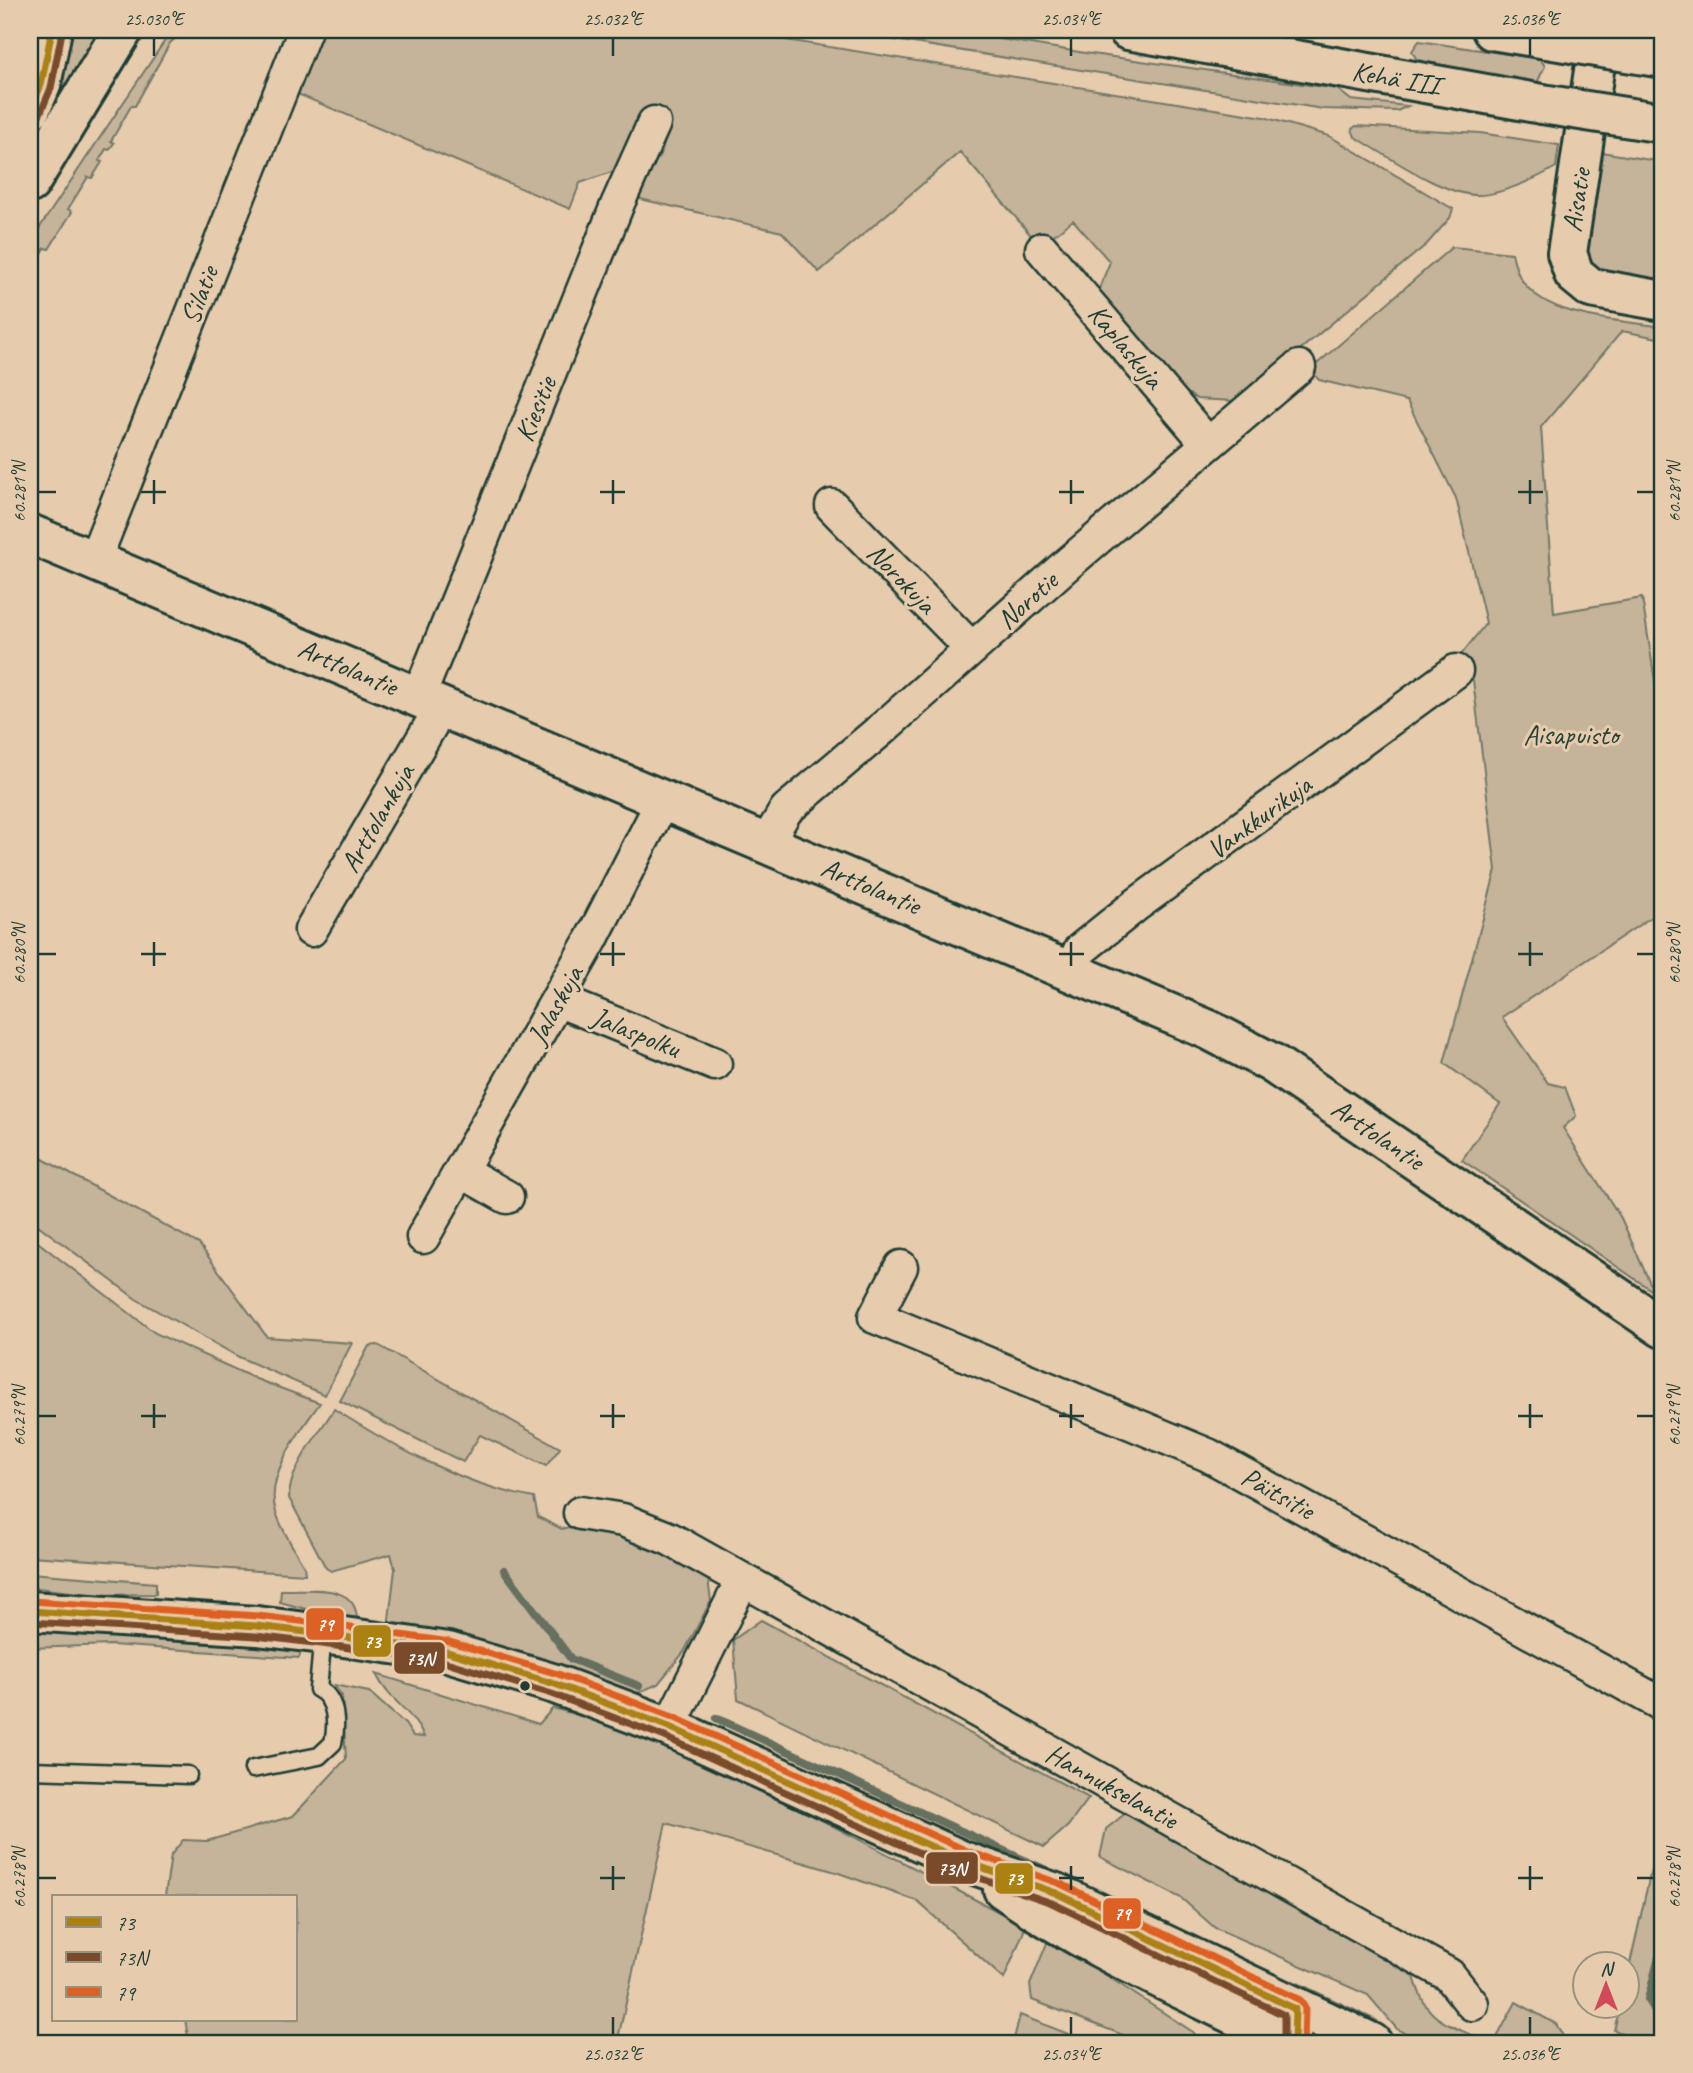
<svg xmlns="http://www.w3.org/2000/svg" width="1693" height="2073" font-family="Caveat,sans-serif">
  <rect width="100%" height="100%" fill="#e6cbad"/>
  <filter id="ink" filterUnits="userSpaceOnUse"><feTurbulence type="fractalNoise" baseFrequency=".0143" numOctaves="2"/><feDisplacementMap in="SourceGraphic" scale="14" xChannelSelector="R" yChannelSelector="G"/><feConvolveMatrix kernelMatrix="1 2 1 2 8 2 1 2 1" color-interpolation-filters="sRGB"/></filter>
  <g filter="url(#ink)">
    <path fill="#c5b39a" stroke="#727867" stroke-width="2" d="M 72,30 L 107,30 L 69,97 L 60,94 Z
      M 172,30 L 185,30 L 170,43 L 135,106 L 131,106 L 111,141 L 114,143 L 109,150 L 106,149 L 99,161 L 102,162 L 92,178 L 88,177 L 68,209 L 72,212 L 49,249 L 45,248 L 30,273 L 30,242 Z
      M 314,30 L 724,30 L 1264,117 L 1329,136 L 1453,209 L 1450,218 L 1427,244 L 1260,383 L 1234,401 L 1197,399 L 1176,386 L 1096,296 L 1110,262 L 1073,220 L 1040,246 L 960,152 L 819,272 L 782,232 L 636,198 L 647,173 L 661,154 L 671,121 L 666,116 L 629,166 L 580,183 L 570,209 L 295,93 Z
      M 833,30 L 947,30 L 1085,53 L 1337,89 L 1351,100 L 1408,106 L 1397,111 L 1323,109 Z
      M 1419,41 L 1540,59 L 1545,66 L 1537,83 L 1417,60 L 1412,51 Z
      M 1356,126 L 1480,133 L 1559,145 L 1556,167 C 1538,178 1500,195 1479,195 C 1443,196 1387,155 1355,137 L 1352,129 Z
      M 1595,151 L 1663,162 L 1663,287 L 1609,277 L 1584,257 Z
      M 1452,247 L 1512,253 C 1514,261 1516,272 1521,279 C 1546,319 1621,320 1663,327 L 1663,339 L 1622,331 L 1541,427 L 1554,613 L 1642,598 L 1663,732 L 1663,909 L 1502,1017 L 1548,1083 L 1565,1087 L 1576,1116 L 1563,1128 L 1621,1218 L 1654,1292 L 1462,1160 L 1500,1104 L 1444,1063 L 1496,870 L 1473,680 L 1457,660 L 1486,623 L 1456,498 L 1407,401 L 1319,380 L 1310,370 Z
      M 30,1152 L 199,1244 L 267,1337 L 352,1343 L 325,1395 L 239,1357 L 136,1299 L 30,1219 Z
      M 30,1236 L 155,1333 L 256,1379 L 320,1403 C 300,1431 264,1476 276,1512 C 282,1531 294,1549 304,1566 L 305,1574 L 30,1556 Z
      M 378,1345 L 560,1448 L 546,1466 L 480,1435 L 463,1462 L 340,1401 L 369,1346 Z
      M 334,1409 C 395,1448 463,1485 534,1498 L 538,1517 L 562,1529 L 579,1524 L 623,1534 L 698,1568 L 708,1579 L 711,1601 L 684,1652 L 658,1684 L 633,1695 L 388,1628 L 395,1569 L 391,1554 L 331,1571 L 326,1568 L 289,1498 C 289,1468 319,1434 334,1409 Z
      M 30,1573 L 156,1583 L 156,1594 L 95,1595 L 30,1587 Z
      M 281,1590 C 309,1591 359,1581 357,1623 L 280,1602 Z
      M 761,1620 L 1089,1798 L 1068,1826 L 1044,1847 L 738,1699 L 733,1640 Z
      M 30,1629 L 303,1646 L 299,1658 L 111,1645 L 30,1648 Z
      M 376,1674 L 539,1724 L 553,1708 L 671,1742 L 1026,1926 L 1004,1979 L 917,1901 L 836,1872 L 666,1823 L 617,2043 L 189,2043 L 185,2019 L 296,2019 L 296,1896 L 165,1896 L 171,1855 L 183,1840 L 207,1841 L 293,1816 L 346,1759 L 342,1696 L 334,1685 L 369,1692 L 405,1724 L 413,1736 L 424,1737 C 412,1710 388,1700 376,1674 Z
      M 1132,1808 L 1411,1965 C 1425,2024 1439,2019 1489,2043 L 1422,2043 L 1397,2029 L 1368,1995 L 1215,1928 L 1181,1898 L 1100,1857 L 1106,1829 Z
      M 1663,1817 L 1663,2032 L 1653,2043 L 1648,2043 L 1614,2030 L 1620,2007 L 1626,2007 L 1627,1977 Z
      M 1049,1938 L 1193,2032 L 1203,2043 L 1144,2043 L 1032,2000 L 1030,1985 Z
      M 1516,2002 L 1556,2024 L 1567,2043 L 1494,2043 Z
      M 1020,2015 L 1091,2043 L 1013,2043 Z"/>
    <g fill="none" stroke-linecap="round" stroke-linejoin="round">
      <path stroke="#666f5f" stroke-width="8" d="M 504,1570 L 571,1659 L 639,1686
        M 716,1718 L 1048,1871
        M 1663,1942 L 1648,1999 L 1663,2024
        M 1293,1984 L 1375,2023"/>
      <defs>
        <path id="service" d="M 253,1769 L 319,1756 L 333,1743 C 337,1725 337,1698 318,1689 L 323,1634
          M 30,1770 L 188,1775"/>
        <path id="minor" d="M 1042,249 L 1208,444
          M 832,506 L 972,649
          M 94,561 L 305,30
          M 419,696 L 618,203 L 654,123
          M 767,842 L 786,810 L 883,728 L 1064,567 L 1299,367
          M 311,930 L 442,706
          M 1071,970 L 1080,950 L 1136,905 L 1456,671
          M 557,1000 L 715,1064
          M 461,1171 L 507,1197
          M 423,1237 L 591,940 L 663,800
          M 901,1267 L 875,1317 L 1208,1455 L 1663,1705
          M 580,1513 L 623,1520 L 670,1539 L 1449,1975 L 1472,2004
          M 669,1727 L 742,1581"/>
        <path id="tertiary" d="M 1600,30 L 1567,253 L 1574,274 L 1591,288 L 1663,301
          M 30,534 L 1209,1030 L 1272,1063 L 1663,1328"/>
        <path id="secondary" d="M 30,1611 L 257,1626 L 323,1634 L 448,1652 L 555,1684 L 669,1727 L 963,1861 L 1056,1893 L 1372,2043
          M 1003,1889 C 1092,1951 1194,1993 1290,2043"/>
        <path id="trunk" d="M 1128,30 L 1542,104
          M 1492,30 L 1547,39
          M 30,110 L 41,85 L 52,30
          M 30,183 L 123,30"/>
      </defs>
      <use href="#service" stroke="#1f3d34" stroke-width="21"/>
      <use href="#minor" stroke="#1f3d34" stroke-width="37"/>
      <use href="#tertiary" stroke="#1f3d34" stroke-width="44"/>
      <use href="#secondary" stroke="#1f3d34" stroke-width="44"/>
      <use href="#trunk" stroke="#1f3d34" stroke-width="44"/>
      <use href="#service" stroke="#e6cbad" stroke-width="16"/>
      <use href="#minor" stroke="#e6cbad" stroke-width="32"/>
      <use href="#tertiary" stroke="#e6cbad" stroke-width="38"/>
      <use href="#secondary" stroke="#e6cbad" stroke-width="38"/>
      <use href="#trunk" stroke="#e6cbad" stroke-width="38"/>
      <defs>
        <path id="trunk-bridge" d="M 1547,39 L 1663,58
          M 1542,104 L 1663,123"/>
      </defs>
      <use href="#trunk-bridge" stroke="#1f3d34" stroke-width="44" stroke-linecap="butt"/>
      <use href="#trunk-bridge" stroke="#e6cbad" stroke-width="38"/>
      <defs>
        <path id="bus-1" d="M 30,110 L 41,85 L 52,30
          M 30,1611 L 257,1626 L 323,1634 L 448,1652 L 555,1684 L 669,1727 L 963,1861 L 1056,1893 L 1295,2009 L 1294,2043"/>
        <path id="bus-2" d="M 40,114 L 51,88 L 62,32
          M 30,1622 L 256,1636 L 322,1644 L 446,1662 L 552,1694 L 665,1737 L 959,1871 L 1052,1903 L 1284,2015 L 1284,2043"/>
        <path id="bus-3" d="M 31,1601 L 258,1616 L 324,1624 L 450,1642 L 558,1674 L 673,1717 L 967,1851 L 1061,1884 L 1300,2000 L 1305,2008 L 1304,2043"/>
      </defs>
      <use href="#bus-1" stroke="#e6cbad" stroke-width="12"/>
      <use href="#bus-2" stroke="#e6cbad" stroke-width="12"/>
      <use href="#bus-3" stroke="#e6cbad" stroke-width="12"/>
      <use href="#bus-1" stroke="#ab8112" stroke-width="7"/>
      <use href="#bus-2" stroke="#7a4b2a" stroke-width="7"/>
      <use href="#bus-3" stroke="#dd6124" stroke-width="7"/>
    </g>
  </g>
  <path fill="none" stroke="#1f3d34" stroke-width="2.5" d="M 154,38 L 154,56M 613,38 L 613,56M 1071,38 L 1071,56M 1530,38 L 1530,56M 154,480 L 154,504M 613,480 L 613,504M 1071,480 L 1071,504M 1530,480 L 1530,504M 38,492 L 56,492M 141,492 L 166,492M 600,492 L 625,492M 1059,492 L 1084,492M 1518,492 L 1543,492M 1637,492 L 1654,492M 154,942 L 154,966M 613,942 L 613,966M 1071,942 L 1071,966M 1530,942 L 1530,966M 38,954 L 56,954M 141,954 L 166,954M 600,954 L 625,954M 1059,954 L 1084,954M 1518,954 L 1543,954M 1637,954 L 1654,954M 154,1404 L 154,1428M 613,1404 L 613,1428M 1071,1404 L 1071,1428M 1530,1404 L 1530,1428M 38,1416 L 56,1416M 141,1416 L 166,1416M 600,1416 L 625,1416M 1059,1416 L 1084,1416M 1518,1416 L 1543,1416M 1637,1416 L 1654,1416M 613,1866 L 613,1890M 1071,1866 L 1071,1890M 1530,1866 L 1530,1890M 38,1878 L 56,1878M 600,1878 L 625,1878M 1059,1878 L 1084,1878M 1518,1878 L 1543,1878M 1637,1878 L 1654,1878M 613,2017 L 613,2035M 1071,2017 L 1071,2035M 1530,2017 L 1530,2035"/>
  <circle fill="#1f3d34" stroke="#e6cbad" stroke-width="2.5" cx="525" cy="1686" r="6"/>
  <g text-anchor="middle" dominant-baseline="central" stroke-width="6" stroke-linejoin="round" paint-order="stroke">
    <g font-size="28" fill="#1f3d34" stroke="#e6cbad">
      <text transform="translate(1396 78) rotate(10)">Kehä III</text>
      <text transform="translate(1576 200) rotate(-81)">Aisatie</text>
      <text transform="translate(199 295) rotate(-69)">Silatie</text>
      <text transform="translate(1126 346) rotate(50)">Kaplaskuja</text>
      <text transform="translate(535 409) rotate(-68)">Kiesitie</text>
      <text transform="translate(902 578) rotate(46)">Norokuja</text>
      <text transform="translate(1027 600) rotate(-42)">Norotie</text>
      <text transform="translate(348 667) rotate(23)">Arttolantie</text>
      <text transform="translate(1259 817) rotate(-36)">Vankkurikuja</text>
      <text transform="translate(377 818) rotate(-60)">Arttolankuja</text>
      <text transform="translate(871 886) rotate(23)">Arttolantie</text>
      <text transform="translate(555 1005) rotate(-61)">Jalaskuja</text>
      <text transform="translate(636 1032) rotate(22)">Jalaspolku</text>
      <text transform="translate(1378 1134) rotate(34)">Arttolantie</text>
      <text transform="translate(1278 1493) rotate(29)">Päitsitie</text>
      <text transform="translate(1112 1786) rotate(29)">Hannukselantie</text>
    </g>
    <g font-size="28" fill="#274339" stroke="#e6cbad">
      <text x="1571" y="734">Aisapuisto</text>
    </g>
  </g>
  <g stroke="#e6cbad" stroke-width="2.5">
    <rect x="305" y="1607" width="40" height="34" rx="7" fill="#dd6124"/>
    <rect x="352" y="1624" width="40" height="34" rx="7" fill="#ab8112"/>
    <rect x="393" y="1641" width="53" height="34" rx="7" fill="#7a4b2a"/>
    <rect x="925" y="1851" width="54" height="34" rx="7" fill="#7a4b2a"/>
    <rect x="994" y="1862" width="40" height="33" rx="7" fill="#ab8112"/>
    <rect x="1102" y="1897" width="40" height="33" rx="7" fill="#dd6124"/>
  </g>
  <g font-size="19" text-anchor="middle" font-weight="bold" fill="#fff">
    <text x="325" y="1631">79</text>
    <text x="372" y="1648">73</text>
    <text x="420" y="1665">73N</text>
    <text x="952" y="1875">73N</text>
    <text x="1014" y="1885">73</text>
    <text x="1122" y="1920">79</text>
  </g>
  <rect width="1693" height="2073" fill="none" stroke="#e6cbad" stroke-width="77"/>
  <rect x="52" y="1895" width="245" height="126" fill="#e6cbad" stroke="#96927d" stroke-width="2"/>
  <rect x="66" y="1917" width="35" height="10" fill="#ab8112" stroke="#96927d" stroke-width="2"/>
  <text x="116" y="1930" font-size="21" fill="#1f3d34">73</text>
  <rect x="66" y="1952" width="35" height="10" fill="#7a4b2a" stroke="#96927d" stroke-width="2"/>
  <text x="116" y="1965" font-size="21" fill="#1f3d34">73N</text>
  <rect x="66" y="1987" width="35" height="10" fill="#dd6124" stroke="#96927d" stroke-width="2"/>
  <text x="116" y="2000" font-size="21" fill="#1f3d34">79</text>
  <g transform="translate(1606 1985)"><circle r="33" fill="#e6cbad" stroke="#96927d" stroke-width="2"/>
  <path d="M0-5L12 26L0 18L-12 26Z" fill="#d1495b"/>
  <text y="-10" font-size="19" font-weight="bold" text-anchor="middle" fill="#1f3d34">N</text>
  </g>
  <rect x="38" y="38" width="1616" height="1997" fill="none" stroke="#1f3d34" stroke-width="2.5"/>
  <g font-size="18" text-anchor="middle" fill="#1f3d34">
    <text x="154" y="25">25.030°E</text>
    <text x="613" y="25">25.032°E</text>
    <text x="1071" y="25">25.034°E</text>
    <text x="1530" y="25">25.036°E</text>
    <text transform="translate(19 492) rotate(-90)" y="6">60.281°N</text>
    <text transform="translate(1674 492) rotate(-90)" y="6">60.281°N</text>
    <text transform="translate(19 954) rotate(-90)" y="6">60.280°N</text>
    <text transform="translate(1674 954) rotate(-90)" y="6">60.280°N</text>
    <text transform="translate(19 1416) rotate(-90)" y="6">60.279°N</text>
    <text transform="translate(1674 1416) rotate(-90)" y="6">60.279°N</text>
    <text transform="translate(19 1878) rotate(-90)" y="6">60.278°N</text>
    <text transform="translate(1674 1878) rotate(-90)" y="6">60.278°N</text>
    <text x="613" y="2060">25.032°E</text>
    <text x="1071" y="2060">25.034°E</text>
    <text x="1530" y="2060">25.036°E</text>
  </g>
</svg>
